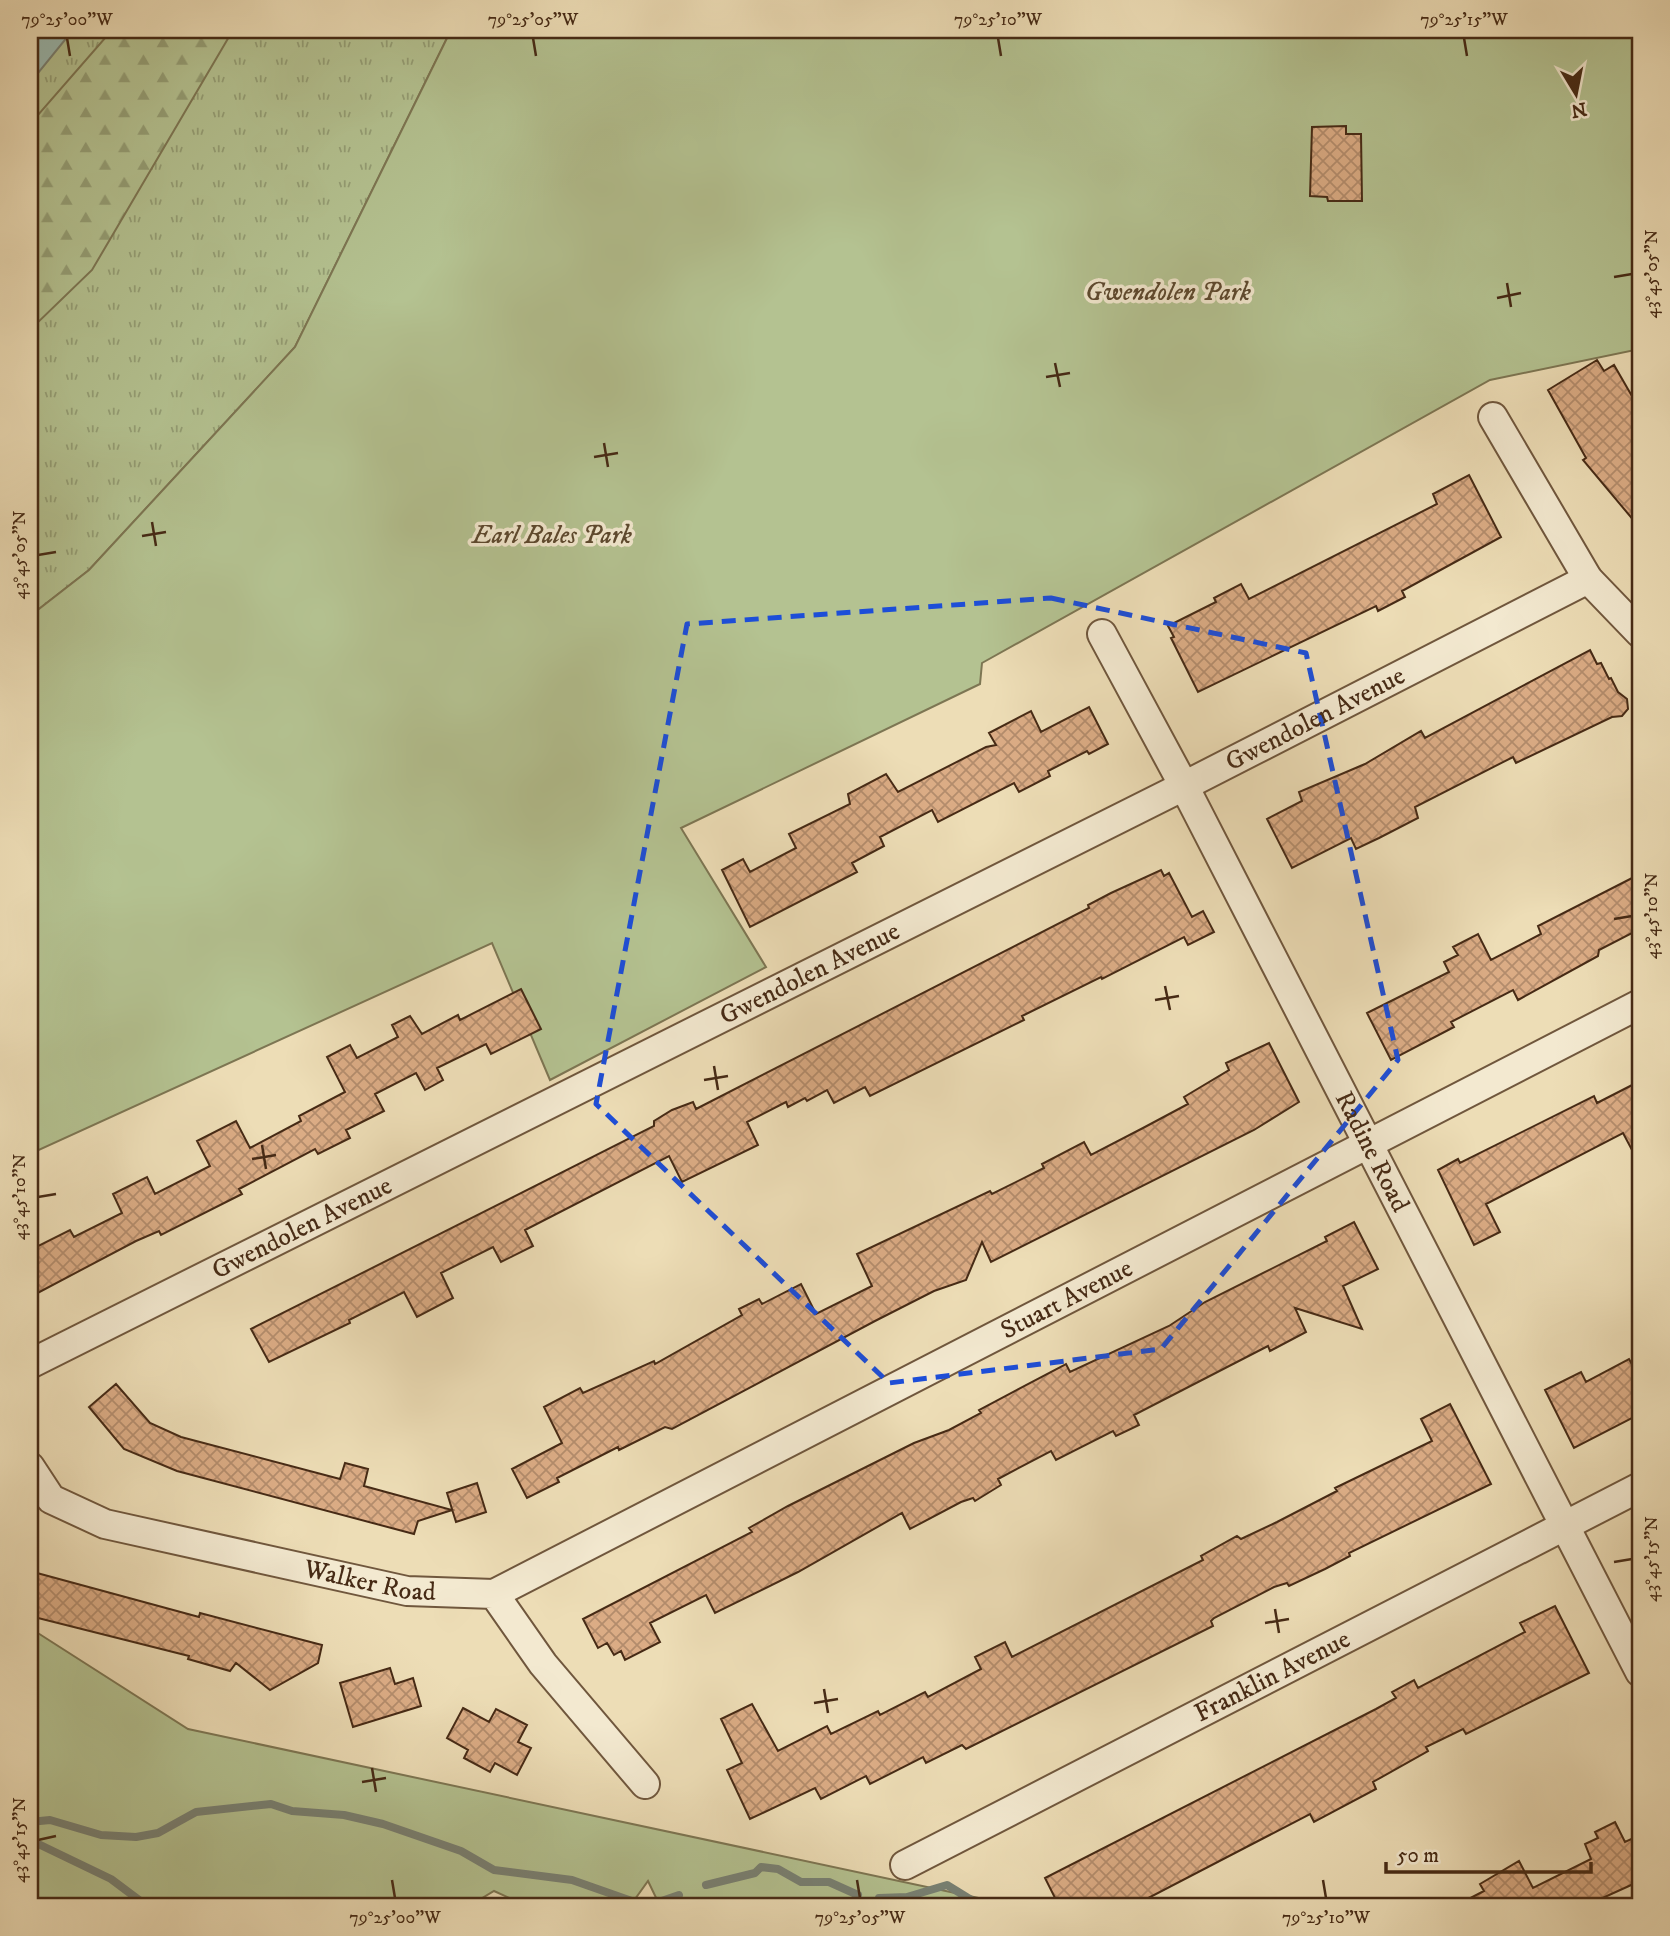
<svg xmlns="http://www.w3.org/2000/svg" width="1670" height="1936" font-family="'IM FELL DW Pica',serif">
  <defs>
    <pattern id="grass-tufts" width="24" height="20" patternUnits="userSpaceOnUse" patternTransform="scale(1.75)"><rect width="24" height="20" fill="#b4c291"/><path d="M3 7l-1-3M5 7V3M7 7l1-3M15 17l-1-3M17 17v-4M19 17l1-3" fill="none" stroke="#949e75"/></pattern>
    <pattern id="forest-firs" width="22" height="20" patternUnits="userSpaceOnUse" patternTransform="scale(1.75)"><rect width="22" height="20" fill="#b4c291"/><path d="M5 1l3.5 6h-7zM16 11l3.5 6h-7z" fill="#949e75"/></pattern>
    <pattern id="building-cross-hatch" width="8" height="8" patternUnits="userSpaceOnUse" patternTransform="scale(1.75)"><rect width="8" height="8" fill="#dbac85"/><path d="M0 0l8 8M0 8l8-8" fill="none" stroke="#b38c6c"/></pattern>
  </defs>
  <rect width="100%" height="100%" fill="#edddb6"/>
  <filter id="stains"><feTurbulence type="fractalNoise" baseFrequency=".00286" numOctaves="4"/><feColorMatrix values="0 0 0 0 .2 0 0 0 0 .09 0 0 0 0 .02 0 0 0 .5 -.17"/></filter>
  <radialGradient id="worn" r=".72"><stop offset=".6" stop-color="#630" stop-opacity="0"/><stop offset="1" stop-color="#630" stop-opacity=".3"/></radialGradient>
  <path fill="url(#grass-tufts)" stroke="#7d7653" stroke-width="2" d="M 30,30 L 451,30 L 295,347 L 89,570 L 30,616 Z"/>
  <path fill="url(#forest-firs)" stroke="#7d7653" stroke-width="2" d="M 112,30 L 233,30 L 92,270 L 30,330 L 30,124 Z"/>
  <path fill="#b4c291" stroke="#7d7653" stroke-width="2" d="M 451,30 L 1640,30 L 1640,349 L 1490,380 L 982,663 L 980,684 L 681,828 L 766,967 L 550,1080 L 492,943 L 30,1154 L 30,616 L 89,570 L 295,347 Z
    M 30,1628 L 188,1729 L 1016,1906 L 660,1906 L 648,1881 L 630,1906 L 527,1906 L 494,1891 L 469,1906 L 30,1906 Z"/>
  <path fill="#9abbb3" stroke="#788174" stroke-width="2" d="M 30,30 L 73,30 L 30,83 Z"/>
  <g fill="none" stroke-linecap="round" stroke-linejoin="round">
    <path stroke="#788174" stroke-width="8" d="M 30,1822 L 50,1820 L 101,1835 L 136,1837 L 158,1833 L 196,1812 L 271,1804 L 292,1811 L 344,1815 L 383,1824 L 461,1851 L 494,1870 L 572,1880 L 646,1906
      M 30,1840 L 111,1879 L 147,1906
      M 706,1885 L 755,1873 L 761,1867 L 778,1869 L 801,1882 L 829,1882 L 858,1895
      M 879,1898 L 907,1897 L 947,1885 L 981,1906
      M 647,1906 L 679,1895"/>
  </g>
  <path fill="url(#building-cross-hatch)" stroke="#462a15" stroke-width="2" d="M 1346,126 L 1346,134 L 1361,134 L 1362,201 L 1328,201 L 1327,197 L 1310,196 L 1312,127 Z
    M 1597,360 L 1604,371 L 1614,365 L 1640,410 L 1640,528 L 1583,460 L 1586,458 L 1548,390 Z
    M 1469,475 L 1501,537 L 1402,591 L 1405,597 L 1378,611 L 1376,606 L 1198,692 L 1171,638 L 1174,637 L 1168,626 L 1216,602 L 1214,598 L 1241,584 L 1249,599 L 1437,504 L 1433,494 Z
    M 1590,650 L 1597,664 L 1601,663 L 1609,679 L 1611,678 L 1618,692 L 1627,699 L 1628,709 L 1622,716 L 1612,717 L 1516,763 L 1513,757 L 1415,807 L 1418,818 L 1379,838 L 1356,849 L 1351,838 L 1292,868 L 1267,819 L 1302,801 L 1299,792 L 1365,764 L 1421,731 L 1425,738 Z
    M 1089,707 L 1108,744 L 1089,754 L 1087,751 L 1048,771 L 1050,776 L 1019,792 L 1014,783 L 938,822 L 932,810 L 880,837 L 884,846 L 852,863 L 857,872 L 750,927 L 722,870 L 743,859 L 750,872 L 796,848 L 789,834 L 850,804 L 848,794 L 886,774 L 898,792 L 986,747 L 996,745 L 989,733 L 1031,711 L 1041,732 Z
    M 1161,870 L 1164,876 L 1169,873 L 1192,917 L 1203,911 L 1214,932 L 1188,945 L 1184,937 L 1102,979 L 1101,977 L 1022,1016 L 1024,1020 L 870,1096 L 865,1087 L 834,1103 L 827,1090 L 807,1101 L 805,1098 L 788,1107 L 786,1102 L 747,1122 L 758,1145 L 682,1182 L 669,1156 L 525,1230 L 533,1246 L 501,1262 L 493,1247 L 441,1273 L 453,1298 L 417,1317 L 404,1292 L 349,1320 L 350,1323 L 269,1362 L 251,1329 L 654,1126 L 654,1121 L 672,1110 L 693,1102 L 696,1109 L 1089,908 L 1088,905 L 1111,893 Z
    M 1640,874 L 1640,929 L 1599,950 L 1598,956 L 1518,1000 L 1513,990 L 1451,1022 L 1454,1027 L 1391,1060 L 1367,1013 L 1449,972 L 1444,962 L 1458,955 L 1453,947 L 1478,934 L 1491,960 L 1541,934 L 1538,926 Z
    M 521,989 L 541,1029 L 491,1054 L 486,1044 L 437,1068 L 443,1080 L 425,1090 L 416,1073 L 375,1094 L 384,1111 L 346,1130 L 350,1138 L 318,1154 L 315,1149 L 239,1189 L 242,1194 L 161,1235 L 159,1231 L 136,1241 L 30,1297 L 30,1250 L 70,1230 L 74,1237 L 122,1213 L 113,1194 L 147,1177 L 155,1194 L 210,1166 L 197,1141 L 236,1121 L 250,1148 L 301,1121 L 299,1116 L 345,1092 L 327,1057 L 350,1045 L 357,1058 L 398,1037 L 392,1025 L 410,1016 L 422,1034 L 458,1015 L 460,1020 Z
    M 1269,1043 L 1299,1102 L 1254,1130 L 991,1262 L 982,1242 L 966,1280 L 934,1291 L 875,1321 L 672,1429 L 665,1427 L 619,1450 L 618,1447 L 557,1478 L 559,1482 L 527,1498 L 512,1469 L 562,1443 L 544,1407 L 580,1388 L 583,1393 L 654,1361 L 655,1364 L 742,1315 L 739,1309 L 759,1299 L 762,1304 L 801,1284 L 816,1314 L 872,1286 L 857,1254 L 990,1191 L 992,1194 L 1044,1168 L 1042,1164 L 1084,1142 L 1091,1155 L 1143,1128 L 1188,1104 L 1184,1097 L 1229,1070 L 1226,1063 Z
    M 1640,1081 L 1640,1165 L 1623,1133 L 1486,1204 L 1500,1232 L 1474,1245 L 1438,1170 L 1458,1159 L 1460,1163 L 1594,1096 L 1597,1103 Z
    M 1354,1222 L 1378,1269 L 1343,1286 L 1362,1329 L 1295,1308 L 1306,1332 L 1270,1351 L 1268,1346 L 1134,1415 L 1139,1425 L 1116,1436 L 1113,1431 L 1056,1460 L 1051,1451 L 998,1479 L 1001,1485 L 975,1501 L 973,1498 L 961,1502 L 910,1529 L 902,1513 L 798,1572 L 715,1613 L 706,1595 L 650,1623 L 660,1642 L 625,1660 L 621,1651 L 614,1655 L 607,1643 L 598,1648 L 583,1619 L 752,1532 L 749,1528 L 788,1506 L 914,1443 L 949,1430 L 981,1413 L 979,1410 L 1066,1364 L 1070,1372 L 1169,1326 L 1205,1302 L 1327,1241 L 1325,1237 Z
    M 1629,1359 L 1640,1379 L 1640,1414 L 1574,1448 L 1545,1390 L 1581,1372 L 1586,1382 Z
    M 116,1384 L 150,1423 L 181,1437 L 340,1479 L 345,1463 L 368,1469 L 364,1486 L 452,1510 L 418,1521 L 414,1534 L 177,1471 L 124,1449 L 89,1407 Z
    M 1450,1404 L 1491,1484 L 1349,1553 L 1350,1556 L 1325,1569 L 1289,1586 L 1287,1583 L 1274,1587 L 1214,1618 L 1211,1621 L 1213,1626 L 966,1749 L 962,1745 L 926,1763 L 923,1757 L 870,1784 L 866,1776 L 821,1799 L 815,1788 L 750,1819 L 727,1770 L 742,1763 L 721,1719 L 752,1704 L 778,1751 L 827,1726 L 831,1734 L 878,1711 L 880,1715 L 925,1692 L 928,1697 L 981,1669 L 975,1657 L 1005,1642 L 1012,1657 L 1203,1560 L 1201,1556 L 1237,1536 L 1241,1539 L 1277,1522 L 1337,1491 L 1335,1488 L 1432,1441 L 1421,1419 Z
    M 477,1483 L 486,1512 L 456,1522 L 447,1493 Z
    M 37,1573 L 199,1617 L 200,1613 L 322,1645 L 318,1663 L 270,1690 L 236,1663 L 230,1671 L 188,1659 L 189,1656 L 30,1616 Z
    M 1555,1606 L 1589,1673 L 1466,1734 L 1463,1729 L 1426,1747 L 1428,1751 L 1373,1782 L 1376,1789 L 1314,1822 L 1310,1814 L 1133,1906 L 1075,1906 L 1070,1898 L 1058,1904 L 1045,1878 L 1376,1709 L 1396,1698 L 1392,1692 L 1414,1680 L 1418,1688 L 1525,1632 L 1520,1623 Z
    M 390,1668 L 395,1684 L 413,1678 L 421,1706 L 353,1727 L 340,1683 Z
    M 463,1708 L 489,1722 L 496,1709 L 527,1725 L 518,1742 L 531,1748 L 517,1775 L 495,1763 L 490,1772 L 464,1758 L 468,1750 L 447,1738 Z
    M 1615,1822 L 1625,1842 L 1640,1835 L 1640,1881 L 1585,1906 L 1455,1906 L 1484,1891 L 1480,1884 L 1519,1861 L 1533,1888 L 1591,1859 L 1585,1844 L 1598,1838 L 1595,1832 Z"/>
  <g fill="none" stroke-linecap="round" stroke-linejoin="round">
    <defs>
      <g id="street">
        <path d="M 1493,417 L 1588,579 L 1640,633"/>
        <path id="s1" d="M 1102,634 L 1184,786 L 1640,1672"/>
        <path id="s2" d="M 30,1364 L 1184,786 L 1588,579"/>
        <path id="s3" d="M 30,1467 L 51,1499 L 105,1524 L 407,1591 L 494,1594 L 543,1664 L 645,1784"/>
        <path id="s4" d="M 494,1594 L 1640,1004"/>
        <path id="s5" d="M 905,1865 L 1640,1487"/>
      </g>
    </defs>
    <use href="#street" stroke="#70573d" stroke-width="32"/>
    <use href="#street" stroke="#f3e9d0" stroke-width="28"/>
  </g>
  <path fill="none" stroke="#1d4ed8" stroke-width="5" stroke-dasharray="14 9" stroke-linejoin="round" d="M 1051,598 L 1306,653 L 1398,1060 L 1161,1349 L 889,1383 L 596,1104 L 687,624 Z"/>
  <path fill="none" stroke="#462a15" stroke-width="2.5" d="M 67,38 L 70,56M 533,38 L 536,56M 998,38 L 1001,56M 1464,38 L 1467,56M 1614,277 L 1632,274M 1507,283 L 1511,307M 1497,298 L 1521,293M 1055,363 L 1060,387M 1046,377 L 1070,373M 604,443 L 608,467M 594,457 L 618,453M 152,522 L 156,546M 142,536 L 166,532M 38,555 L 56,552M 1614,919 L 1632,916M 1165,986 L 1170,1010M 1155,1000 L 1179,996M 714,1066 L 718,1090M 704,1080 L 728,1076M 262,1145 L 266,1169M 252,1159 L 276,1155M 38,1197 L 56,1194M 1614,1562 L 1632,1559M 1275,1609 L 1279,1633M 1265,1623 L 1289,1619M 824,1689 L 828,1713M 814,1703 L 838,1699M 372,1768 L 376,1792M 362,1782 L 386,1778M 38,1840 L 56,1836M 392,1880 L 395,1898M 857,1880 L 860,1898M 1323,1880 L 1326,1898"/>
  <g text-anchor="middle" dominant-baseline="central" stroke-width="7" stroke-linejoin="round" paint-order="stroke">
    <g font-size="26" font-style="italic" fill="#5c482e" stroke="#f3e9d0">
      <text x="1168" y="292">Gwendolen Park</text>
      <text x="552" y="535">Earl Bales Park</text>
    </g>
    <g font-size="26" fill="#462a15" stroke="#f3e9d0">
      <text stroke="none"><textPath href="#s2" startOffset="1438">Gwendolen Avenue</textPath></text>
      <text stroke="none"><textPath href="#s2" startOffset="872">Gwendolen Avenue</textPath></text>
      <text stroke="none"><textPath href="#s1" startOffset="584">Radine Road</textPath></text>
      <text stroke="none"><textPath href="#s2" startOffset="304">Gwendolen Avenue</textPath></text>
      <text stroke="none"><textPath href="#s4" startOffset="644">Stuart Avenue</textPath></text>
      <text stroke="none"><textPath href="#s3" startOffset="369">Walker Road</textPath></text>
      <text stroke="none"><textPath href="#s5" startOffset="413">Franklin Avenue</textPath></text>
    </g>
  </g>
  <rect width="1670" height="1936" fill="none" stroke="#edddb6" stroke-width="77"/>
  <g transform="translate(1576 94) rotate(170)" stroke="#f3e9d0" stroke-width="5" paint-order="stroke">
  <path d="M0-5L12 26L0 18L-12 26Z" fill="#462a15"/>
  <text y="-10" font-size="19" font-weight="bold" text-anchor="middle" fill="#462a15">N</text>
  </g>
  <path d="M1386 1862v10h205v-10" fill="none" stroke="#462a15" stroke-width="3.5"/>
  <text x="1397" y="1862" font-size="21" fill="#462a15" stroke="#f3e9d0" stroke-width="5" paint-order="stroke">50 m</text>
  <rect x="38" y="38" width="1594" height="1860" fill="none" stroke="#462a15" stroke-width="2.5"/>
  <g font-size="18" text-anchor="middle" fill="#462a15">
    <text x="67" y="25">79°25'00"W</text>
    <text x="533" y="25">79°25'05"W</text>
    <text x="998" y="25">79°25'10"W</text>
    <text x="1464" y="25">79°25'15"W</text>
    <text transform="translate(1651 274) rotate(-90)" y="6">43°45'05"N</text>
    <text transform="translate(19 555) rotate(-90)" y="6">43°45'05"N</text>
    <text transform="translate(1651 916) rotate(-90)" y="6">43°45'10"N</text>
    <text transform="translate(19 1197) rotate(-90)" y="6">43°45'10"N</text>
    <text transform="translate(1651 1559) rotate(-90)" y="6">43°45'15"N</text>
    <text transform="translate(19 1840) rotate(-90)" y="6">43°45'15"N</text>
    <text x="395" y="1923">79°25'00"W</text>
    <text x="860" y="1923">79°25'05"W</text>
    <text x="1326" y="1923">79°25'10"W</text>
  </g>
  <rect width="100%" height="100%" filter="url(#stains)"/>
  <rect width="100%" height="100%" fill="url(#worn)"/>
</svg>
